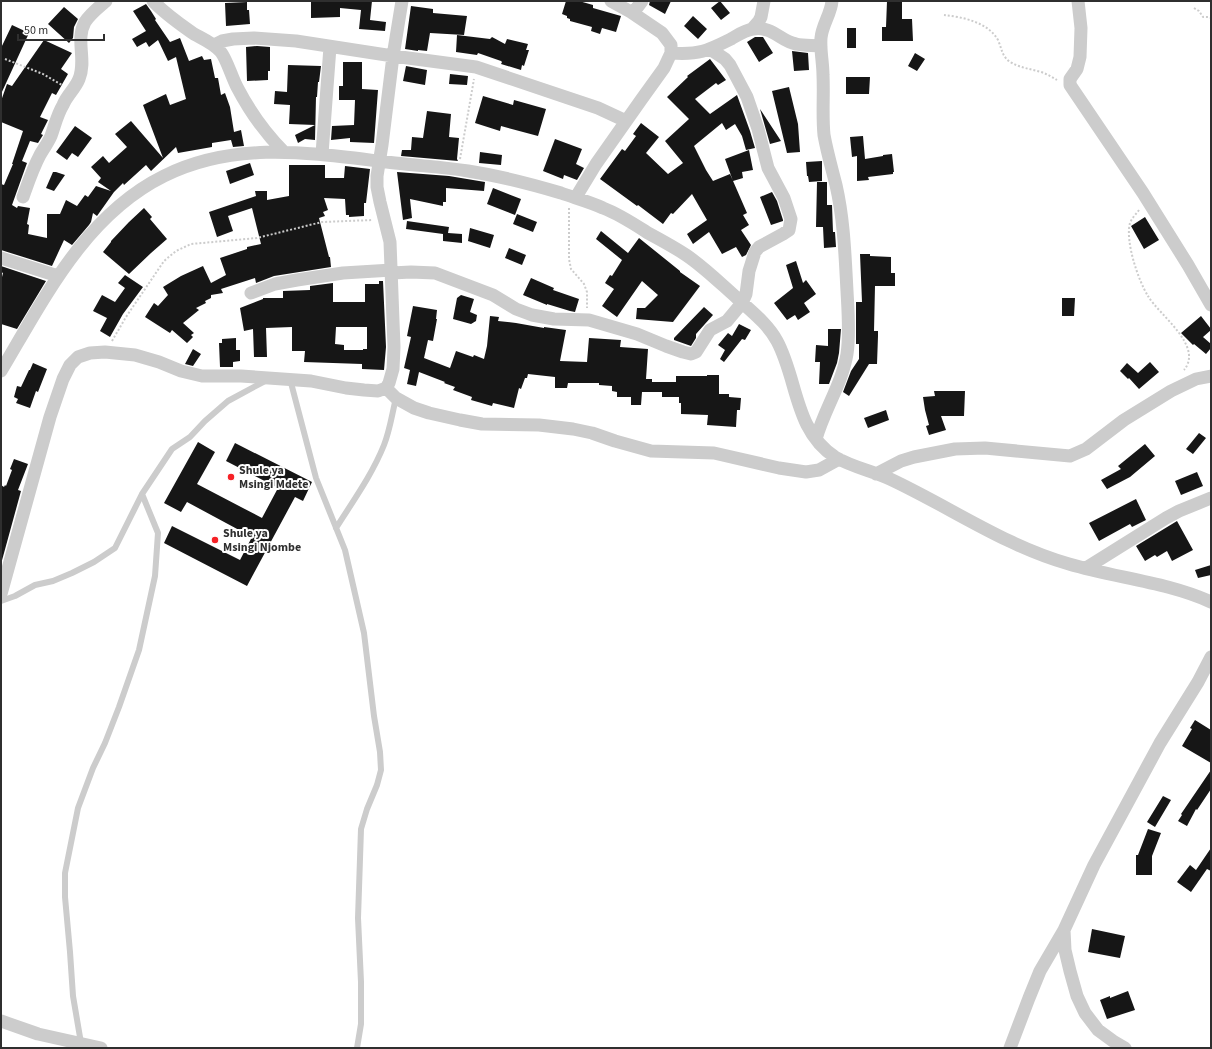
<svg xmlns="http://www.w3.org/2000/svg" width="1212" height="1049" font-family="'Source Sans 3',sans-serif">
  <rect width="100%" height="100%" fill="#fff"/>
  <path fill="#161616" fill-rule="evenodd" d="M 311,1 L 372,1 L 370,20 L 386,22 L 385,31 L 359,29 L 361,10 L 340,8 L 340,17 L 311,18 Z
    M 566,1 L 579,1 L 593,5 L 593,8 L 621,16 L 616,32 L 602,28 L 600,34 L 591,31 L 592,27 L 570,21 L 570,19 L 567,18 L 567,16 L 562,14 Z
    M 650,1 L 671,1 L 665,14 L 649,5 Z
    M 720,1 L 730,13 L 721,20 L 711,8 Z
    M 887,1 L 902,1 L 902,19 L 912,19 L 913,41 L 882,41 L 882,27 L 886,27 Z
    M 247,2 L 247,10 L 249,10 L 250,24 L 226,26 L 225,3 Z
    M 146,4 L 151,11 L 156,19 L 155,20 L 170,42 L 180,38 L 189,61 L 202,56 L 204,60 L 211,59 L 215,78 L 218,78 L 221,95 L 225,93 L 230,107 L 234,132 L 241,130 L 244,146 L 233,147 L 231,140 L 212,143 L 212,147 L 178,153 L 176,147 L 151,171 L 146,165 L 124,185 L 123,183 L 114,192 L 97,216 L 93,213 L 91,222 L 89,225 L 72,245 L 64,240 L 52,266 L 1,250 L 1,184 L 4,185 L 13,164 L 12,164 L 23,131 L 1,122 L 1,101 L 7,84 L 12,86 L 44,40 L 72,53 L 61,69 L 68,74 L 56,95 L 52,93 L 40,117 L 48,120 L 41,134 L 43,135 L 38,143 L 30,141 L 22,161 L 27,163 L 12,205 L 17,208 L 18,206 L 30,208 L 27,224 L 29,225 L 28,234 L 47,238 L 47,214 L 60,214 L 66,200 L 77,206 L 85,195 L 88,197 L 96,186 L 111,191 L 98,182 L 101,178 L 91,167 L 103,156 L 109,163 L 127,147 L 115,134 L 131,121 L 163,158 L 143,105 L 166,94 L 170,105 L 186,99 L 176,57 L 168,61 L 158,40 L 149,47 L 146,42 L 137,47 L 132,39 L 146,31 L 133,11 Z
    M 411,6 L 433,9 L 433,13 L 467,16 L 464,35 L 430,33 L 427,51 L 418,50 L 418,51 L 405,49 Z
    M 64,7 L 78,19 L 74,27 L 73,38 L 69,43 L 48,24 Z
    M 693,16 L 707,29 L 698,39 L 684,26 Z
    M 12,25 L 29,33 L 1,94 L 1,48 Z
    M 847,28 L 856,28 L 856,48 L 847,48 Z
    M 457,35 L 490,39 L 492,37 L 505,44 L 507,39 L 528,44 L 526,50 L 529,50 L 524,66 L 522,65 L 521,70 L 501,64 L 502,62 L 501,61 L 478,53 L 477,55 L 456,52 Z
    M 755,37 L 763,37 L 773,53 L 759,62 L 747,42 Z
    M 257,46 L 270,47 L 270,71 L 268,71 L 268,80 L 247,81 L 246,47 Z
    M 792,51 L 808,53 L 809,70 L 794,71 Z
    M 915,53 L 925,59 L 917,71 L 908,66 Z
    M 710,59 L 726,80 L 718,85 L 716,83 L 695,99 L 710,114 L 737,95 L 750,131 L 755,148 L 746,150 L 742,136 L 735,124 L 726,130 L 722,123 L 694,146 L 706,170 L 713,181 L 730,174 L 747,213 L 743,215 L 749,225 L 741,230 L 751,245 L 746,255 L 742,257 L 736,247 L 722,254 L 709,232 L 693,244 L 687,234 L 707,220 L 692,194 L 673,214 L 671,213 L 663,224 L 638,205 L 637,206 L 600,179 L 622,149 L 625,151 L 636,136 L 633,134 L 641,123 L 659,137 L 646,153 L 668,174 L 683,163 L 665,141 L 689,119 L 667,97 L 688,77 L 687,76 Z
    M 343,62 L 362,62 L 362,89 L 378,90 L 374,143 L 350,142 L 350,138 L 331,140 L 332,126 L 354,125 L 355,100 L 339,100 L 339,86 L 343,86 Z
    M 288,65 L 321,66 L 319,82 L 318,82 L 317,97 L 316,97 L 315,140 L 305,139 L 298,143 L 295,135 L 315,125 L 289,124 L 290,105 L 274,104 L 275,91 L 287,92 Z
    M 406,66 L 427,70 L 425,85 L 403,81 Z
    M 450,74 L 468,76 L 467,85 L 449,84 Z
    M 846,77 L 870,77 L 869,94 L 846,94 Z
    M 789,87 L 798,124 L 800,152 L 787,153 L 772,91 Z
    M 483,96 L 513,105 L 514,100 L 546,109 L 538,136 L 501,126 L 500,131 L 475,123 Z
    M 760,109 L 781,141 L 770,144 Z
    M 427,111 L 451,114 L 449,137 L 459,138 L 457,159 L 458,161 L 401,156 L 402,150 L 411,150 L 412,137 L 423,138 Z
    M 75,126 L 92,138 L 78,157 L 72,153 L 67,160 L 56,152 Z
    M 863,136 L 865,159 L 883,156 L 883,155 L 892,154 L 894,172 L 893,172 L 893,174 L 868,177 L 869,180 L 857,181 L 857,156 L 852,157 L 850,137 Z
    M 555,139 L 582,149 L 576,164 L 584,168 L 577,180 L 564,175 L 563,179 L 543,171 Z
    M 749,150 L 753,170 L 742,172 L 743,178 L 733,181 L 725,159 Z
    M 480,152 L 502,155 L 501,165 L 479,163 Z
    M 822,161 L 822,181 L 809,182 L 808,176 L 807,176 L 806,162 Z
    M 250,163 L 254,175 L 230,184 L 226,171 Z
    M 289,165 L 325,165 L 325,178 L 344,178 L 345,166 L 370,169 L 366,203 L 364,203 L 364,216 L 349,217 L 349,215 L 346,215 L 345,199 L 324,198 L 328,210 L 323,212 L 325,216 L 319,218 L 329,257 L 330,257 L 331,267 L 274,276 L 256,283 L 255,278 L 221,289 L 223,293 L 211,295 L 211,298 L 205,301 L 206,303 L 196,308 L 199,310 L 183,323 L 194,333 L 191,335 L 193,337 L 187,343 L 172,330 L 170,333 L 145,317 L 154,303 L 158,306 L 168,295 L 163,287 L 181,276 L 203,266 L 211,283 L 226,275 L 220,258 L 247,249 L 247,247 L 261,244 L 252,208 L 228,216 L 233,231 L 217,237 L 209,212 L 256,196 L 255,191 L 267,191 L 267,200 L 289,196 Z
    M 53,172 L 56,172 L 65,175 L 54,191 L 46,188 Z
    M 397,172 L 449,176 L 485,182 L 484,191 L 446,188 L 446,202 L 443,202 L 443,206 L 410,199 L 412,218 L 403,220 Z
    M 817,182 L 827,182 L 827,205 L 832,205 L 833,232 L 835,232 L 836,247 L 824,248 L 823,227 L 816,227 Z
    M 493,188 L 521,199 L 515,215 L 487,204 Z
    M 772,192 L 777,201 L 783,220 L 783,221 L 771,225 L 760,197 Z
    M 144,208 L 152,217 L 150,219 L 167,239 L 151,253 L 129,274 L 103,252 L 111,242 L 111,241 L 129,222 Z
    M 517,214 L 537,222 L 533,232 L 513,224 Z
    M 1145,217 L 1159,240 L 1144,249 L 1131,226 Z
    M 407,221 L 449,227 L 448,233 L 462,234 L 462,243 L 443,241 L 443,234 L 406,229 Z
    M 470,228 L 494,235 L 490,248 L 468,241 Z
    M 601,231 L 628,253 L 639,238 L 680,271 L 680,272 L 700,286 L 673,322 L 636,319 L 637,308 L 645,308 L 658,295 L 642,281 L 617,317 L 602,306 L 614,289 L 605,283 L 610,275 L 612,276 L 622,260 L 596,239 Z
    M 509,248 L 526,255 L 522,265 L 505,258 Z
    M 860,254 L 870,254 L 870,256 L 891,257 L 891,273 L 895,273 L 895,286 L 875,286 L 874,331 L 878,331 L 878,336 L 877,364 L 869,364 L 849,396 L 843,392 L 851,371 L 859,359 L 859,344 L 856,344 L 856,302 L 862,302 Z
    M 796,261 L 803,283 L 806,280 L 816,294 L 804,303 L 810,312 L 798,320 L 795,315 L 787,320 L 774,303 L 793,288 L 786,265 Z
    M 1,266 L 46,281 L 17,329 L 1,324 L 1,281 L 3,273 L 1,272 Z
    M 125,275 L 143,287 L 123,314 L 110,337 L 100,331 L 107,318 L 93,311 L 102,295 L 115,302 L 125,288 L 118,283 Z
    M 531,278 L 554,288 L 553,290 L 579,299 L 575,312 L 570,311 L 547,304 L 547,305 L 523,295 Z
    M 379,281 L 383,281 L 386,347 L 384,370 L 362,369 L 362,364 L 304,362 L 305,351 L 292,351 L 292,327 L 266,328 L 267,357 L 254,357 L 253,329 L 244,331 L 240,308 L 263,299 L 263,298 L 283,298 L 283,291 L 310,290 L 310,286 L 333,283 L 333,302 L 365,302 L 365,284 L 379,284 ZM 336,327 L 367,327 L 367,349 L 363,349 L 363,350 L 344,350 L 344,345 L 335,344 Z
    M 461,295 L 474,299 L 470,312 L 477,315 L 476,321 L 471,324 L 453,319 L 457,298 Z
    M 1062,298 L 1075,298 L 1074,316 L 1062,316 Z
    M 413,306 L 437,310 L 436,319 L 437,319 L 433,341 L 428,340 L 424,358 L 450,368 L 456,351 L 473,357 L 474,355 L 484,359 L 487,346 L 490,316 L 499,317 L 498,321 L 516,323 L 544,328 L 544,327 L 566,330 L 560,361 L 587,362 L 589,338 L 621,340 L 620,347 L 648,349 L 646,379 L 652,379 L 652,382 L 676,382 L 676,376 L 707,376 L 707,375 L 719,375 L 719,394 L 729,394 L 729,397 L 741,398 L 740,410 L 737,410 L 736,427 L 707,425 L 708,415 L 681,414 L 681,403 L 679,403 L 679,397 L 662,397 L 662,392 L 642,392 L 641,405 L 631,405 L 631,397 L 617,397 L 617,392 L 612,391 L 612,386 L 599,385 L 599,383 L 568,383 L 567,388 L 555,388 L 555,377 L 528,374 L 527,378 L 525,378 L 521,389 L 519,388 L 514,408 L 493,403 L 492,406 L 471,400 L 472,397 L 453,390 L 455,387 L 444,383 L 445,382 L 419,372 L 416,386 L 407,384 L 410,370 L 404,368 L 411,337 L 407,336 Z
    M 704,307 L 713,315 L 696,334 L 696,338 L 691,346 L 674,340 L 674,338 Z
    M 1201,316 L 1211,329 L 1211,330 L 1203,337 L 1211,344 L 1211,348 L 1206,354 L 1194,344 L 1193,345 L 1181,333 Z
    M 739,324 L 751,330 L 745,340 L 742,339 L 724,362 L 720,359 L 725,350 L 718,345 L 728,333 L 732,336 Z
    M 828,329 L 841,329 L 839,353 L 837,363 L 829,384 L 819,384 L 820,362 L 815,362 L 816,345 L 828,346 Z
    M 236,338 L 236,350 L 240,350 L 240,361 L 233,362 L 233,367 L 220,367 L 219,343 L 222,343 L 222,339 Z
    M 193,349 L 201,354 L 193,366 L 185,364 Z
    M 1150,362 L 1159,372 L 1139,389 L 1129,378 L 1128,379 L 1120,371 L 1127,363 L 1138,373 Z
    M 33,363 L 47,369 L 38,392 L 36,391 L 30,408 L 16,403 L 18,399 L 14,397 L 17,386 L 21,387 L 29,370 L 30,370 Z
    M 934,391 L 965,391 L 964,416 L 941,416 L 946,430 L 929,435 L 926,426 L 929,425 L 925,410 L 923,397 L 935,396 Z
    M 886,410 L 889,420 L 868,428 L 864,418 Z
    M 1199,433 L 1206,438 L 1193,454 L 1186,449 Z
    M 198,442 L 215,452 L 197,484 L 262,518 L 278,488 L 226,461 L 235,443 L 312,482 L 303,501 L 295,497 L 247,586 L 164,543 L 172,526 L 240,560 L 252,537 L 187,502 L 181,512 L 164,503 Z
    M 1145,444 L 1155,456 L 1130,477 L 1107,489 L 1101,480 L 1121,469 L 1118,466 Z
    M 14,459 L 28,464 L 18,490 L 21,491 L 1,564 L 1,485 L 4,487 L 5,485 L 6,486 L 12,470 L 10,469 Z
    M 1197,472 L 1203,486 L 1181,495 L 1175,481 Z
    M 1136,499 L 1146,520 L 1132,527 L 1130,524 L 1099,541 L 1089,523 Z
    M 1177,521 L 1193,550 L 1172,561 L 1167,551 L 1157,557 L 1155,555 L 1145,561 L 1136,546 Z
    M 1211,565 L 1211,575 L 1198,578 L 1195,570 Z
    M 1195,720 L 1211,730 L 1211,763 L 1182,746 L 1192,729 L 1190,728 Z
    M 1211,770 L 1211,789 L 1197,810 L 1196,809 L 1187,826 L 1178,821 L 1182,815 L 1181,814 Z
    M 1163,796 L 1171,800 L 1155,827 L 1147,822 Z
    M 1148,829 L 1161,833 L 1152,856 L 1152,875 L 1136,875 L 1136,855 L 1138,855 Z
    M 1211,848 L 1211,871 L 1207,869 L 1191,892 L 1177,882 L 1190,865 L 1196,870 Z
    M 1092,929 L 1125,936 L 1120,958 L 1088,952 Z
    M 1128,991 L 1135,1010 L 1107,1019 L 1100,1000 L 1110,996 L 1110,998 Z"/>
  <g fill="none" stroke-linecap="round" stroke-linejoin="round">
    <path stroke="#ccc" stroke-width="2" stroke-dasharray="2 2" stroke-linecap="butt" d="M 1194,8 L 1199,11 L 1203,17 L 1209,17 L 1211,18
      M 944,15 C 962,17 988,22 998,40 C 1002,49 1002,58 1012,63 C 1021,68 1031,69 1041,72 C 1047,74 1052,77 1057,80
      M 5,59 L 43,74 L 62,85
      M 460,159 L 474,79
      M 569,208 L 569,259 L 571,269 L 584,284 L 587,292 L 587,308
      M 1139,210 C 1136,214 1132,218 1130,223 C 1125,241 1138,280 1148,296 C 1159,315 1204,346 1184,370
      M 112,341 L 126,317 L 164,261 L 176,251 L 191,244 L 257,238 L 322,222 L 373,220"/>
    <path stroke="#ccc" stroke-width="6" d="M 290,379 L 316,478 L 345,550 L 364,633 L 374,716 L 380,752 L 381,770 L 377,785 L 367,809 L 361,829 L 358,918 L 361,982 L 361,1024 L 357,1048
      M 336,528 C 353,501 372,475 384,445 C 390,430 392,414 396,398
      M 1,601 L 15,596 L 35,585 L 53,581 L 72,573 L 94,562 L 115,548 L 142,494
      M 81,1043 L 73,996 L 70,952 L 65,897 L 65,873 L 78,808 L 93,768 L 105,743 L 119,707 L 139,650 L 155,576 L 158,533 L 142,494 L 172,449 L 190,437 L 205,421 L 228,401 L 265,381"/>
    <path stroke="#ccc" stroke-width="13" d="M 153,1 C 165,14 180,24 194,34 C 203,39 213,43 220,51 C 226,57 232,78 237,87 C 250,112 264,132 284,152
      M 1078,1 L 1081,28 L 1080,57 L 1077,69 L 1070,79 L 1070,85 L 1143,193 L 1188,265 L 1211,305
      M 633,13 L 642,1
      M 752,29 L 759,21 L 761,17 L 764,1
      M 214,45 L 222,41 L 233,39 L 254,38 L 296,41 L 393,56 L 476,67 L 598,108 L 626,121
      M 671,53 C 699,55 707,51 731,39 C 738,35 745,30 753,29 C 773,26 780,41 796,44 C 804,46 813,45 821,46
      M 322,154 L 330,47
      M 23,197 C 28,183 33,168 40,155 C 44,148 48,143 51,136 C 55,125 57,115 63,105 C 67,95 75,89 79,79 C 87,60 75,40 85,22 C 90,14 99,7 106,1
      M 576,197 L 596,164 L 641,100 L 664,68 L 671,53 L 671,45 L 662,33 L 631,12 L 611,1
      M 1,258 L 58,276
      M 392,273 L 411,272 L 435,273 L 493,295 L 516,309 L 532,315 L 554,319 L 589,320 L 637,334 L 666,346 L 683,352 L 691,354 L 696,352 L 710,330 L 727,321 L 742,303 L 746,294 L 749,271 L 755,252 L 759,247 L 783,234 L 789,230 L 791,219 L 784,198 L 768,168 L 758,129 L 747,97 L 730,65 L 725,59 L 710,49
      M 251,293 L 275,284 L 297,280 L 343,273 L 392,270
      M 1,371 C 44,299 85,215 164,176 C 238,139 317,154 395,163 C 420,166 444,167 468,171 C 500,176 531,184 561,193 C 575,198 590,202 603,208 C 619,214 634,224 648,233 C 661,240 674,247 686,255 C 704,267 721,284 737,298 C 751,311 768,324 777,341 C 798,380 794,430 835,457 C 852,467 872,471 890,479 C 950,507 1005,546 1069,564 C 1116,578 1167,582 1211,602
      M 386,388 L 396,398 L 414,408 L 429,413 L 460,420 L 482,424 L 539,425 L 573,429 L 592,433 L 615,441 L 651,451 L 714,453 L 779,468 L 806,472 L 819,470 L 839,459
      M 816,439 C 824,410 842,384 847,354 C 850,334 848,311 847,291 C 845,255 844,220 836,185 C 832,169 827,152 824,135 C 822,115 824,95 823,75 C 823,63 820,50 821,38 C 822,25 831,14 832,1
      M 876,474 L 901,461 L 914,457 L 955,449 L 985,448 L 1070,456 L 1086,449 L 1124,420 L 1171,391 L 1196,379 L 1211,376
      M 1086,568 L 1166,518 L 1179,511 L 1211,498
      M 1,594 L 50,417 L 63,379 L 70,365 L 78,357 L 90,353 L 105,352 L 135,355 L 159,362 L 181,371 L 202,376 L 241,376 L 311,381 L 346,388 L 364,390 L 378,391 L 386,388 L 389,383 L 393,369 L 394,347 L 390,242 L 380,202 L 377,187 L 377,176 L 382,145 L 393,56 L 402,1
      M 1,1021 L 38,1034 L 101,1048
      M 1010,1048 L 1029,998 L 1040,971 L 1064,930
      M 1125,1048 L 1113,1041 L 1098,1030 L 1085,1013 L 1077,996 L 1070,971 L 1065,950 L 1064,930 L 1094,865 L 1160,743 L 1198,682 L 1211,657"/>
  </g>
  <g fill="#f62126" stroke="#fff" stroke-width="1.5">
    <circle cx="231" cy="477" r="4"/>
    <circle cx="215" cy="540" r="4"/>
  </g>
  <g text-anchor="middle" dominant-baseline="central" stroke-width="4" stroke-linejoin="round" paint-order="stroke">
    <g font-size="12" font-weight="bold" fill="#2f2f2f" stroke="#fff" text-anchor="start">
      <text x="239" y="470">Shule ya<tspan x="239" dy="14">Msingi Mdete</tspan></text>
      <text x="223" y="533">Shule ya<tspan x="223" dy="14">Msingi Njombe</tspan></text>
    </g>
  </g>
  <rect width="1212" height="1049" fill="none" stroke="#2f2f2f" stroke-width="4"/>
  <path d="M18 34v6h86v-6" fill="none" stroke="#2f2f2f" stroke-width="2"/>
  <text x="24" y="34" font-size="12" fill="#2f2f2f" stroke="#ffffff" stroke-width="3" paint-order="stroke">50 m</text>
</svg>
